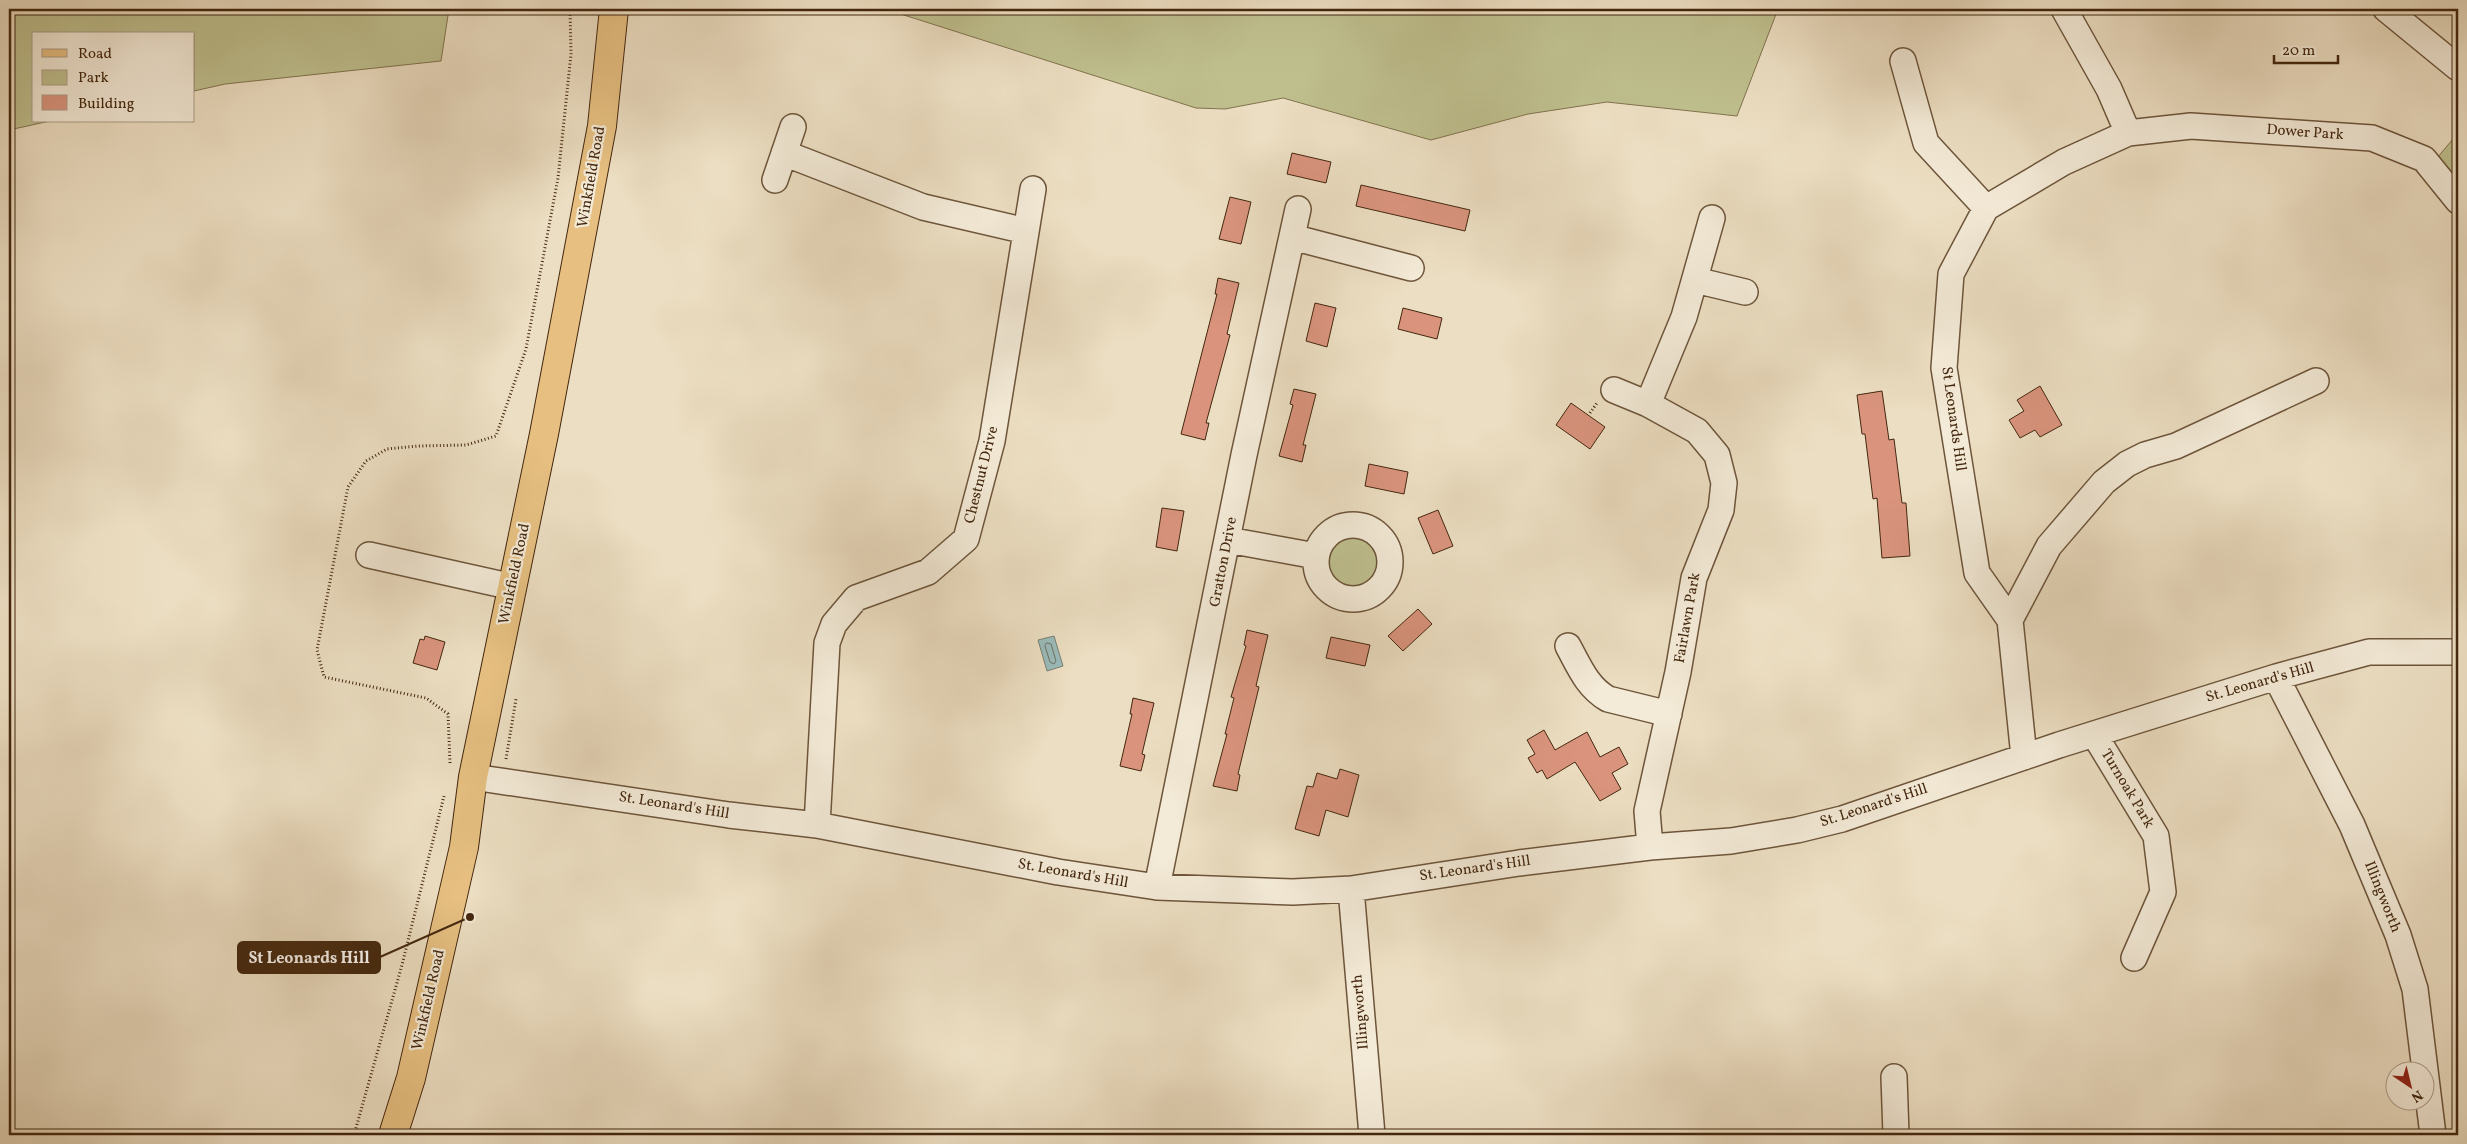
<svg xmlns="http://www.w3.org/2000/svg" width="2467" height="1144" font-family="Vollkorn,serif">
  <rect width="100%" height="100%" fill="#ecdec2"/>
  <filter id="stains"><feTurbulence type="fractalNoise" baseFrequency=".004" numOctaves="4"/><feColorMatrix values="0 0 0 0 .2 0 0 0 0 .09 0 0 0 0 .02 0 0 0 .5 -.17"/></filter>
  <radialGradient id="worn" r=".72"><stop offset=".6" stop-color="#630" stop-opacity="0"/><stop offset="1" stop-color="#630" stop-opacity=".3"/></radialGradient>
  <path fill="#bfbf8e" stroke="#81734e" d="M 9,9 L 449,9 L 441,61 L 225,84 L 194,91 L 194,34 L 34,34 L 34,121 L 50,121 L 9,130 Z
    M 885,9 L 1778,9 L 1737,116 L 1607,102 L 1528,114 L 1431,140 L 1283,98 L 1225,109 L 1196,108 Z
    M 2458,133 L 2458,184 L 2437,158 Z
    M1324 562a29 29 0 1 1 58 0a29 29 0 1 1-58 0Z"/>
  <path fill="#9abbba" stroke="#778075" d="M 1054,636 L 1063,666 L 1047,671 L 1038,640 Z"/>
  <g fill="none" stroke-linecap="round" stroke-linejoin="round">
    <path stroke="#6e7164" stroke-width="1" d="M 1047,643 L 1051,644 L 1056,661 L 1054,664 L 1050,662 L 1045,646 Z"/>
  </g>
  <path fill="#da947e" stroke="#43270e" d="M 1292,153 L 1331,162 L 1326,183 L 1287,174 Z
    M 1361,185 L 1470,210 L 1465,231 L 1356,206 Z
    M 1230,197 L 1251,202 L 1241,244 L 1219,239 Z
    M 1218,278 L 1239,283 L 1227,334 L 1230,335 L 1206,423 L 1209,423 L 1205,440 L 1181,434 L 1217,294 L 1215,294 Z
    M 1315,303 L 1336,308 L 1327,347 L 1306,341 Z
    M 1403,308 L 1442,318 L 1437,339 L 1398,329 Z
    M 2040,386 L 2062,425 L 2040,437 L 2035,430 L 2020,438 L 2009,420 L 2024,411 L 2017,400 Z
    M 1294,389 L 1316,394 L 1303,445 L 1306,445 L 1302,462 L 1279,456 L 1293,405 L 1290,404 Z
    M 1882,391 L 1889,440 L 1894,439 L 1902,503 L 1906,503 L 1910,556 L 1882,558 L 1877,498 L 1873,499 L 1865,434 L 1862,434 L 1857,395 Z
    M 1571,403 L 1605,427 L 1590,449 L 1556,425 Z
    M 1369,464 L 1408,472 L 1404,494 L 1365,486 Z
    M 1162,508 L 1184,511 L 1177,551 L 1156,547 Z
    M 1438,510 L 1453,546 L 1433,554 L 1418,518 Z
    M 1418,609 L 1432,624 L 1403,651 L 1388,636 Z
    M 1247,630 L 1268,635 L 1256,686 L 1259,687 L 1238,774 L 1240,775 L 1237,791 L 1213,786 L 1227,734 L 1225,734 L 1234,698 L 1231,697 L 1246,646 L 1244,645 Z
    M 425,636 L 445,642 L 437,670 L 413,663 L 420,639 L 424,640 Z
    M 1331,637 L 1370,645 L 1365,666 L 1326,658 Z
    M 1133,698 L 1154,703 L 1142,754 L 1145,755 L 1141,771 L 1120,766 L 1132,714 L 1130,714 Z
    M 1544,730 L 1555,750 L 1587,732 L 1600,757 L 1619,747 L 1628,764 L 1612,773 L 1621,789 L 1600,801 L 1575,762 L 1547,779 L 1542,770 L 1537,773 L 1528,758 L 1535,754 L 1527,740 Z
    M 1340,769 L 1359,775 L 1348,817 L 1326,810 L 1319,836 L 1295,829 L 1307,786 L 1313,787 L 1317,773 L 1337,779 Z"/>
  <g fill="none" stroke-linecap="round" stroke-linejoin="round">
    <defs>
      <path id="minor" d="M 2064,9 L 2109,89 L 2128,133
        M 2386,9 L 2458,68
        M 1903,61 L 1926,143 L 1986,208
        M 784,153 L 923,207 L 1026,231
        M 775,180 L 793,127
        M 1292,237 L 1411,268
        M 1695,280 L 1745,292
        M 1614,390 L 1648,404 L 1697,431 L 1717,455 L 1724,483 L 1721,510 L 1694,578 L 1678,672 L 1647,811 L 1650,847
        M 1648,404 L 1684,317 L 1712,218
        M1316 562a37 37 0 1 1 74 0a37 37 0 1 1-74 0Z
        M 1228,540 L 1316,556
        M 369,555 L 513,587
        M 2010,620 L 2049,546 L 2104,482 L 2127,464 L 2145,455 L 2176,446 L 2316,381
        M 1568,646 C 1579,666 1587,687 1608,699 L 1669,714
        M 2276,677 L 2352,825 L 2398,935 L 2415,989 L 2433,1135
        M 2094,734 L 2156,836 L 2163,892 L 2134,958
        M 2024,757 L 2010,620 L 1977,573 L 1944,368 L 1951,274 L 1986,208 L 2064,162 L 2128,133 L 2191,126 L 2372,138 L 2424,159 L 2458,201
        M 473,777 L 729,815 L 817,825 L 1058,872 L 1157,887 L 1293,892 L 1351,889 L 1519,863 L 1650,847 L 1731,841 L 1797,830 L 1842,819 L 2059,745 L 2276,677 L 2369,652 L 2458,652
        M 817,825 L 827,643 L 834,624 L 856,598 L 928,572 L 966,539 L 992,441 L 1033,189
        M 1157,887 L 1244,455 L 1298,209
        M 1351,889 L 1372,1135
        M 1894,1077 L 1896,1135"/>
      <path id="major" d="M 393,1135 L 411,1078 L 464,847 L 473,777 L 544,434 L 602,126 L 614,9"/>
    </defs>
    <use href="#minor" stroke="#6d553b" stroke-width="28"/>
    <use href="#major" stroke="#43270e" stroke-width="30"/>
    <path stroke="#43270e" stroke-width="3" stroke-dasharray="1 2.5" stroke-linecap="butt" d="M 1590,413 L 1597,403
      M 506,759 L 516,699
      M 450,763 L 448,714 L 426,698 L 324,677 L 317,650 L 348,487 L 366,461 L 387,449 L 418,446 L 466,445 L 496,436 L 526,349 L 558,178 L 571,54 L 570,9
      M 354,1135 L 402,965 L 444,796"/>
    <use href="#minor" stroke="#f3ead7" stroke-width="25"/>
    <use href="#major" stroke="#e6bf81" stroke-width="28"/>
  </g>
  <g text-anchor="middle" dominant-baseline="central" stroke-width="4.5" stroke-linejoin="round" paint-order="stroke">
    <g font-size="15" fill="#43270e" stroke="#f3ead7">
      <text transform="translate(2305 133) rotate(4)">Dower Park</text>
      <text transform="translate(592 177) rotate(-80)">Winkfield Road</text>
      <text transform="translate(1953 419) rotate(82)">St Leonards Hill</text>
      <text transform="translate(982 475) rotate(-76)">Chestnut Drive</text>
      <text transform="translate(1224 562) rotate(-79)">Gratton Drive</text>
      <text transform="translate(515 574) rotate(-78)">Winkfield Road</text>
      <text transform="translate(1688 618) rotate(-80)">Fairlawn Park</text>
      <text transform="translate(2260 683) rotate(-16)">St. Leonard's Hill</text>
      <text transform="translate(2127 789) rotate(59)">Turnoak Park</text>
      <text transform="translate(674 806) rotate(9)">St. Leonard's Hill</text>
      <text transform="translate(1874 806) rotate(-18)">St. Leonard's Hill</text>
      <text transform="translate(1475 869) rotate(-8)">St. Leonard's Hill</text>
      <text transform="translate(1073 874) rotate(10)">St. Leonard's Hill</text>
      <text transform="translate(2382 897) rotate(68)">Illingworth</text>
      <text transform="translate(429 1000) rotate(-77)">Winkfield Road</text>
      <text transform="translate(1361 1012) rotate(-95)">Illingworth</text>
    </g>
  </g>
  <path fill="none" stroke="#43270e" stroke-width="2" d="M470 917L380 957"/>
  <circle fill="#43270e" stroke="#f3ead7" stroke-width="2" cx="470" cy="917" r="5"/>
  <rect fill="#43270e" stroke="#43270e" stroke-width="2" x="238" y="942" width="142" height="31" rx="5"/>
  <g font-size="16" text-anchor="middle" font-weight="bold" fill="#fff">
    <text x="309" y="963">St Leonards Hill</text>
  </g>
  <rect width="2467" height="1144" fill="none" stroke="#ecdec2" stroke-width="30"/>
  <rect x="10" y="10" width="2447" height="1124" fill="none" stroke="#43270e" stroke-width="2.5"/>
  <rect x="15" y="15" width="2437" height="1114" fill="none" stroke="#43270e"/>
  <rect x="32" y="32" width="162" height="90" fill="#f3ead7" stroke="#ad9c87"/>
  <rect x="42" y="49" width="25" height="8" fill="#e6bf81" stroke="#ad9c87"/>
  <text x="78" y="58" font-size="15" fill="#43270e">Road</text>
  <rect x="42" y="70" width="25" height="15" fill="#bfbf8e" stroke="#ad9c87"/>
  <text x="78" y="82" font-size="15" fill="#43270e">Park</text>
  <rect x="42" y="95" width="25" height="15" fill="#da947e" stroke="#ad9c87"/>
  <text x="78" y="108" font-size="15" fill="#43270e">Building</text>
  <g transform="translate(2410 1086) rotate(145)"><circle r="24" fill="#f3ead7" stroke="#ad9c87"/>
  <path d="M0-4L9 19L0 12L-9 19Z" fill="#8f2418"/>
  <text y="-8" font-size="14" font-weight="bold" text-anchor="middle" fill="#43270e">N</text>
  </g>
  <path d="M2274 55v8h64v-8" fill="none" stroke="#43270e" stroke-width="2.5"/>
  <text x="2282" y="55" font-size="15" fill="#43270e" stroke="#f3ead7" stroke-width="4" paint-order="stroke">20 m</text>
  <rect width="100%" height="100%" filter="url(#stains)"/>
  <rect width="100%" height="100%" fill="url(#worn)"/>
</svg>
